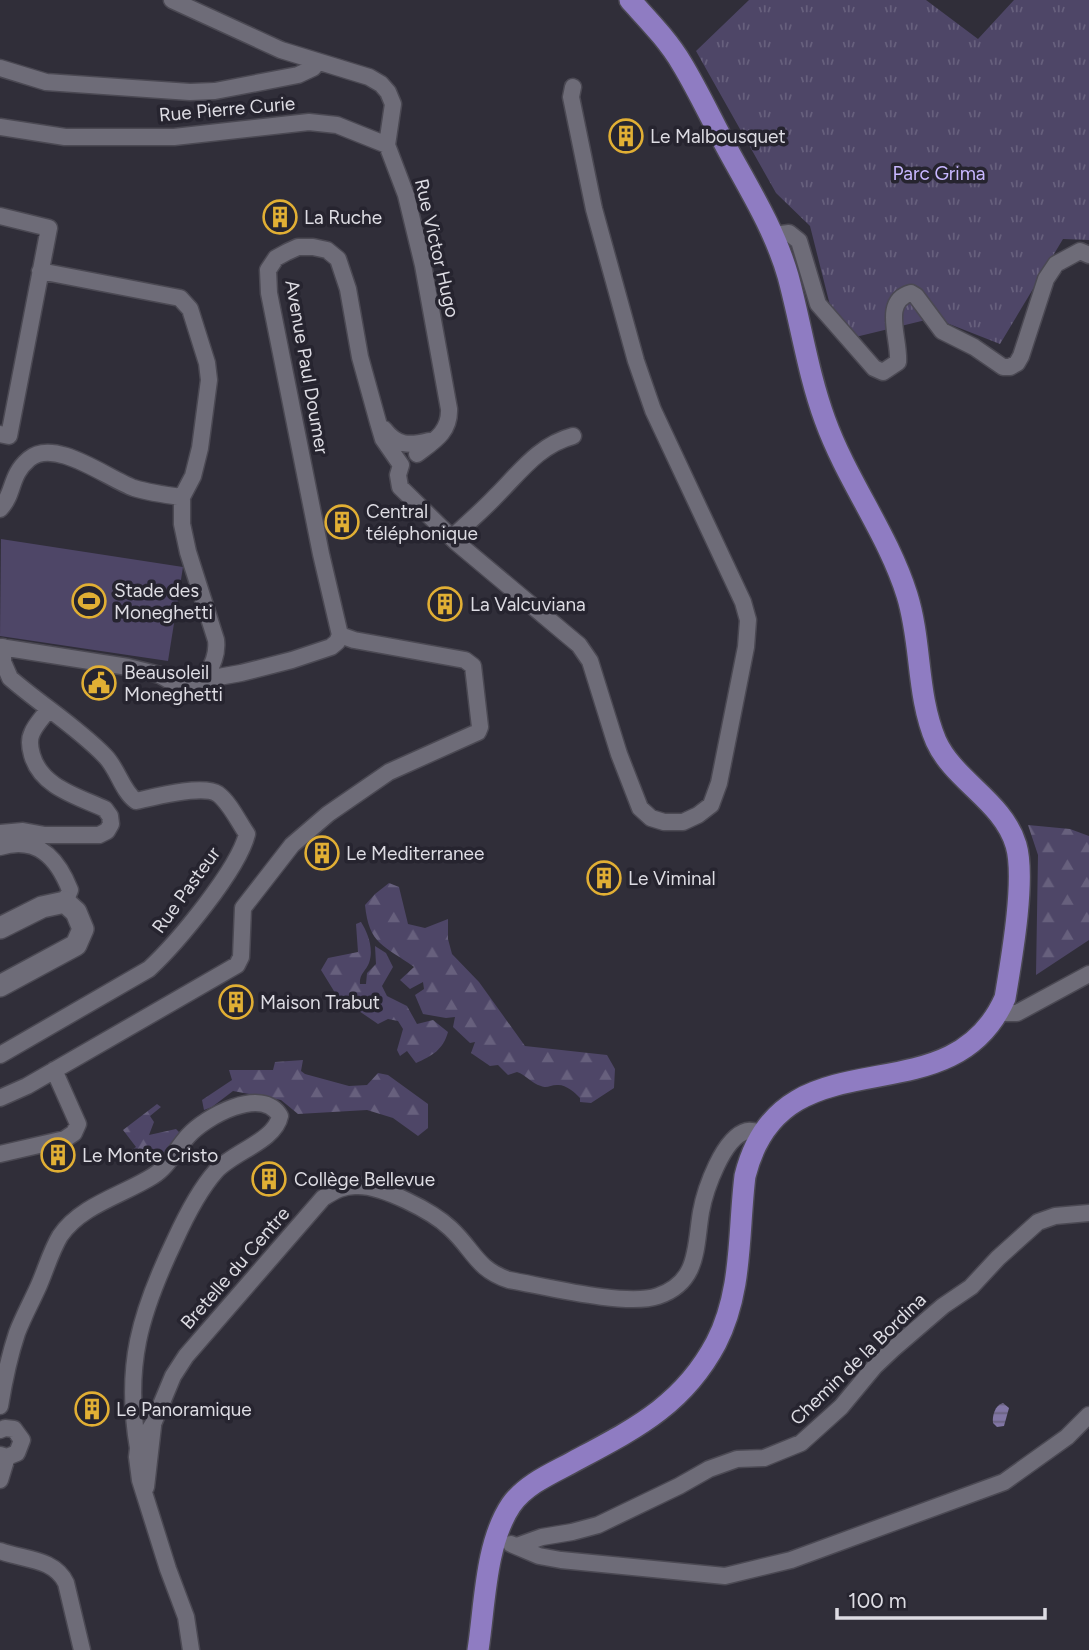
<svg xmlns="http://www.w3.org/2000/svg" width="1089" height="1650" font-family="Figtree,sans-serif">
  <defs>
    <pattern id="forest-firs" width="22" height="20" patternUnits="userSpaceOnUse" patternTransform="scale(1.75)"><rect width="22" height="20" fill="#4e4667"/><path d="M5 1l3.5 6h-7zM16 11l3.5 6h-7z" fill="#67607d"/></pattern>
    <pattern id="park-tufts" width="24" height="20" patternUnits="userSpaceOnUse" patternTransform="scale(1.75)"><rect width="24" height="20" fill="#4e4667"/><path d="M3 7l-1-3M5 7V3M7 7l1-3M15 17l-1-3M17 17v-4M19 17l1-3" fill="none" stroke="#67607d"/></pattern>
    <pattern id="water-rules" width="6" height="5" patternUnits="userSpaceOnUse" patternTransform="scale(1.75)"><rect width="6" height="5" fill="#8176a5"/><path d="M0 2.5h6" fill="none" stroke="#68617e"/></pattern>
  </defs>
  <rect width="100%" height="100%" fill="#302e39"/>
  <path fill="url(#forest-firs)" d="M 1028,825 L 1070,829 L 1089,836 L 1089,940 L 1036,975 L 1038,855 Z
    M 389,883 L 399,887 L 408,924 L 425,928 L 448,919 L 448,939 L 452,954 L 479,982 L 525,1046 L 607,1055 L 615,1069 L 614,1088 L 591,1103 L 580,1102 L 580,1098 C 575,1092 565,1084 557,1085 C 550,1085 547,1089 541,1086 C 531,1083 526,1075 517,1072 L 508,1075 L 498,1065 L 490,1066 L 471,1053 L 475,1042 L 470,1043 L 453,1027 L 455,1017 L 446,1018 L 423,1014 L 415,995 L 424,989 L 423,982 L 410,989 L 400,980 L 414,967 C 384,945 369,945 365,905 L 375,894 Z
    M 361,922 C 368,933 374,949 369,963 C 366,971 359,974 360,984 L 366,984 L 367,973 L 376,964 L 375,946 L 386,953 L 393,967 L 382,986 L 387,996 L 407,1006 L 417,1024 L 433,1020 L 448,1032 C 443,1050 432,1056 416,1063 L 407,1051 L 400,1056 L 397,1050 L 403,1029 L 398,1021 L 388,1019 L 378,1024 L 337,996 L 321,970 L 328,958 L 358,952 L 356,924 Z
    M 303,1060 L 301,1071 L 305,1074 L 349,1086 L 367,1085 L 378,1073 L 388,1075 L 428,1104 L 428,1128 L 418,1136 L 393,1118 L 367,1110 L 298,1114 L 281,1100 L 233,1091 L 212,1107 L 204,1110 L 202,1100 L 232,1080 L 229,1070 L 273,1070 L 275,1062 Z
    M 157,1104 L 161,1107 L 150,1116 L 154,1122 L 149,1135 L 176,1129 L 182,1135 L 165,1159 L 155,1157 L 146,1151 L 134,1160 L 128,1153 L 136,1147 L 123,1130 Z"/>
  <path fill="url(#park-tufts)" d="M 749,0 L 926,0 L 978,39 L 1014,0 L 1089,0 L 1089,240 L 1063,239 L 1000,344 L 934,318 L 839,341 L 810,226 L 776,193 L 696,51 Z"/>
  <path fill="#4e4667" d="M 1,539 L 183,567 L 168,661 L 0,636 Z"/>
  <path fill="url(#water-rules)" d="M 1003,1403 L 1009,1408 L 1004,1426 L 997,1427 L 993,1423 C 992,1416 995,1405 1003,1403 Z"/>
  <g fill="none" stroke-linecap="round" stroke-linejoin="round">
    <defs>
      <path id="street" d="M 172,0 L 281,50 L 369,77 L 381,84 L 388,92 L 393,104 L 387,145 L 406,195 L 423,265 L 449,409 C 450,432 434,441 417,454
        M 0,68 L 46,82 L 190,92 L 215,91 L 298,75 L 313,68 L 317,63
        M 0,127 L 65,137 L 174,137 L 309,122 L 337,125 L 387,145
        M 0,216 L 49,228 L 9,436 L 0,434
        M 774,235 L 789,233 L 799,241 L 818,304 L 874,368 L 883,372 L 898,362 C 900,339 881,301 911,293 L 916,296 L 942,331 L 974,347 L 1003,367 L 1010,367 L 1017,363 L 1021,356 L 1046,279 L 1056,264 L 1080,251 L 1089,255
        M 40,271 L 180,298 L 190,309 L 207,363 L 209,380 L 200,448 L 193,476 L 182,497 L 182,524 L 188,552 L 216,640 C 218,656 211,667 204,680
        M 384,429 C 397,446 409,446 429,441
        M 401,465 L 398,475 L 400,487 L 456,542 L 579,645 L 590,661 L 619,754 L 640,808 L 651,818 L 664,822 L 683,822 L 698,815 L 711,805 L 719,783 L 746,647 L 748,620 L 743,602 L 653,410 L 636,361 L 594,209 L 571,97 L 573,87
        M 0,509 C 15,493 9,476 29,459 C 55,437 108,479 134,488 C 150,493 166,495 182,497
        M 452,538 C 466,524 482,511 496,496 C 520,472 539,445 573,436
        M 340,635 L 321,554 L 269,293 L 268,270 L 276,258 L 287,252 L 298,247 L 313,247 L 327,250 L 338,259 L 348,289 L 360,357 L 378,422 L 383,439 L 401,465
        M 0,647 L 128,667 L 160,675 L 174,683 L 179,684 L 241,673 L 292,660 L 331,647 L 337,642 L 340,635
        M 0,833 L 23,831 L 45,835 L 99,835 L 107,831 L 111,824 L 110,816 L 105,809 C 77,796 41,787 32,755 C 30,748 29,739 32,733 C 35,725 43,717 48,710
        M 0,847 C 37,836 57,857 70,890 L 65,902
        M 999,1013 L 1017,1013 L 1089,974
        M 0,1055 L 149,969 C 177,943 238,870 247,834 C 238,821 230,803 218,794 C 203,784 154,797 136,801 C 122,791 118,769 105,756 C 77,727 41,705 10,678 L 3,662 L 3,647
        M 0,1098 L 27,1086 L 237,965 L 241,957 L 243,908 L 292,845 L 328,814 L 389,772 L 478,732 L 480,727 L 473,666 L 465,660 L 354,640 L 340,635
        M 0,1154 L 65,1139 L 74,1133 L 78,1124 L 54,1070
        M 0,1406 C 4,1381 9,1357 17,1333 C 23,1317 32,1301 39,1285 C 46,1269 51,1251 60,1236 C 81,1205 123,1195 153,1176 C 168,1167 176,1149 188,1136 C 205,1117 262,1085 280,1116 C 275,1141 233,1152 216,1171 C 200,1189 185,1218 175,1240 C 140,1313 124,1366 138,1448
        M 0,1430 L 5,1428 L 14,1429 L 22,1440 L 17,1453 L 7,1457 L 0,1455
        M 0,1480 L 7,1457
        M 146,1487 L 153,1426
        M 511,1544 L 539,1556 L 561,1560 L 725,1576 L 791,1560 L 1004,1482 L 1067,1437 L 1089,1415
        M 517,1546 L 542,1537 L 572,1532 L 598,1525 L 679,1486 L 709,1469 L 737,1459 L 764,1458 L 801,1443 L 841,1407 L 875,1366 L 893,1349 L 943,1306 L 971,1287 L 998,1258 L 1038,1222 L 1055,1216 L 1089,1213
        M 0,1551 C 24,1560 54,1558 66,1583 L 82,1650
        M 191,1650 L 186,1617 L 168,1569 L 140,1480 L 137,1457 L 138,1448 L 153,1424 L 173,1376 L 186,1356 L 323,1198 C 334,1191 344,1185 358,1186 C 383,1186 432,1211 450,1228 C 474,1250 476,1269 509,1280 C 544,1286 626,1307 658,1296 C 699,1282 695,1248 701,1212 C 705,1190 723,1137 747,1131 C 752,1130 758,1132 763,1133"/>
      <path id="secondary" d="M 0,928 L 42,907 L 65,902 L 76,912 L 83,929 L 76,945 L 0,986"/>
      <path id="primary" d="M 478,1650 C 485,1605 485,1544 511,1505 C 525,1485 550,1474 571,1463 C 632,1430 682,1407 716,1343 C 743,1291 738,1232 745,1176 C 782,1026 950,1124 1005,998 C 1011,962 1026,879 1016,845 C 1003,801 954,781 936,741 C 916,694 922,643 907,595 C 888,534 847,481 825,420 C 808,374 801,324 788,276 C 775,231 751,192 729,152 C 713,123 699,92 682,64 C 668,40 648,20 630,0"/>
    </defs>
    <use href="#street" stroke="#4b4953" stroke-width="19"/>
    <use href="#secondary" stroke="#4b4953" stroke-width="24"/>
    <use href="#primary" stroke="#4b4953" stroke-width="24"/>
    <use href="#street" stroke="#6e6c78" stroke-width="16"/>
    <use href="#secondary" stroke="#6e6c78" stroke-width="21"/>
    <use href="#primary" stroke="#8f7cc2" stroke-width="21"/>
  </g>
  <defs>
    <symbol id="building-ring" viewBox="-11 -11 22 22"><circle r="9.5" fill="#26242f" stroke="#e1af34" stroke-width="1.5"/><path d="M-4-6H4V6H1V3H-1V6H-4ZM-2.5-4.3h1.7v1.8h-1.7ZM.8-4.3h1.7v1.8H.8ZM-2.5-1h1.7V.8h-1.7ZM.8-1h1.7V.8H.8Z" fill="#e1af34"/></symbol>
    <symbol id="stadium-ring" viewBox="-11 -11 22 22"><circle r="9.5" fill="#26242f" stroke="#e1af34" stroke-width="1.5"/><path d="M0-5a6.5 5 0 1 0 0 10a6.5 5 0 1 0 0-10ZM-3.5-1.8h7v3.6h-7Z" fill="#e1af34"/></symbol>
    <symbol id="civic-ring" viewBox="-11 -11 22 22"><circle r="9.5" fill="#26242f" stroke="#e1af34" stroke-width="1.5"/><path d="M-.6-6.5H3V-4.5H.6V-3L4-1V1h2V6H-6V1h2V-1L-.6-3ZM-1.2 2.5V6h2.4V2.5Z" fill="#e1af34"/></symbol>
  </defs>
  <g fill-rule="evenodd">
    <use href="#building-ring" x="607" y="117" width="38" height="38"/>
    <use href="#building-ring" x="261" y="198" width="38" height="38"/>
    <use href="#building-ring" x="323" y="503" width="38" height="38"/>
    <use href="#stadium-ring" x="70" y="582" width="38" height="38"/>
    <use href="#building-ring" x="426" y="585" width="38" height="38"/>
    <use href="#civic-ring" x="80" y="664" width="38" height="38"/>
    <use href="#building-ring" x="303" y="834" width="38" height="38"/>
    <use href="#building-ring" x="585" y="859" width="38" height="38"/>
    <use href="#building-ring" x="217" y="983" width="38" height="38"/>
    <use href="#building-ring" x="39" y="1136" width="38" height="38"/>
    <use href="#building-ring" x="250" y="1160" width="38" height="38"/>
    <use href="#building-ring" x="73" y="1390" width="38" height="38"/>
  </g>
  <g text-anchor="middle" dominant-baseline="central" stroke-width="7" stroke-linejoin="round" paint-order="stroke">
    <g font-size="19" fill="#dddce3" stroke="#26242f">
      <text transform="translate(227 109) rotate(-5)">Rue Pierre Curie</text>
      <text transform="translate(437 248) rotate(77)">Rue Victor Hugo</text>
      <text transform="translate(307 367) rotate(80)">Avenue Paul Doumer</text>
      <text transform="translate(186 890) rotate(-54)">Rue Pasteur</text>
      <text transform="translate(235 1268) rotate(-49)">Bretelle du Centre</text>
      <text transform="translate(858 1359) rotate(-44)">Chemin de la Bordina</text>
    </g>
    <g font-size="19" fill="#dddce3" stroke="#26242f" text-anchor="start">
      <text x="650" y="136">Le Malbousquet</text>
      <text x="304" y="217">La Ruche</text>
      <text x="366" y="511">Central<tspan x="366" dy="22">téléphonique</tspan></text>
      <text x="114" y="590">Stade des<tspan x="114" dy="22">Moneghetti</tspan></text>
      <text x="470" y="604">La Valcuviana</text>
      <text x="124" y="672">Beausoleil<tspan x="124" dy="22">Moneghetti</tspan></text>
      <text x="346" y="853">Le Mediterranee</text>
      <text x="628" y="878">Le Viminal</text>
      <text x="260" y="1002">Maison Trabut</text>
      <text x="82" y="1155">Le Monte Cristo</text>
      <text x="294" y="1179">Collège Bellevue</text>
      <text x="116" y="1409">Le Panoramique</text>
    </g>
    <g font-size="19" fill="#c8b7ff" stroke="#26242f">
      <text x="939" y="173">Parc Grima</text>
    </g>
  </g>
  <path d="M837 1608v10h208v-10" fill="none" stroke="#dddce3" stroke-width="3.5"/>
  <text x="848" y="1608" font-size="21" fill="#dddce3" stroke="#26242f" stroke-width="5" paint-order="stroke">100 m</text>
</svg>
